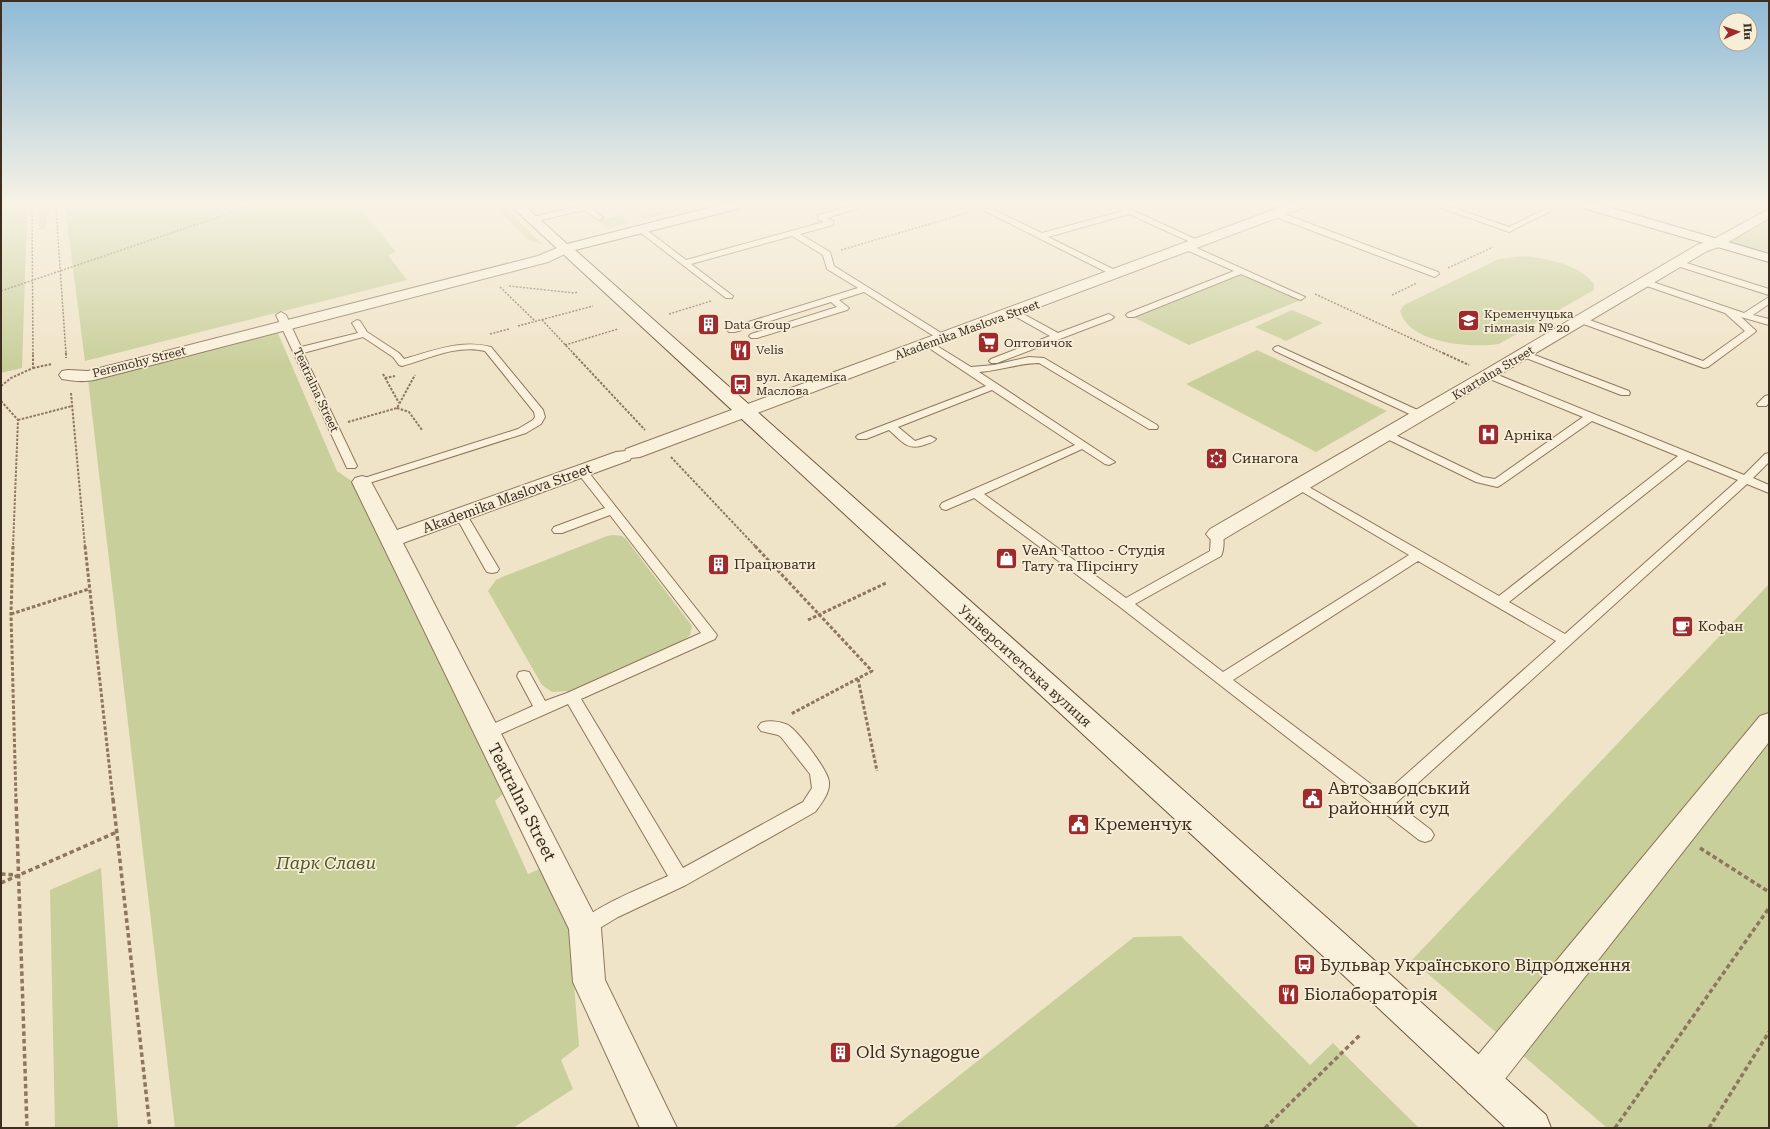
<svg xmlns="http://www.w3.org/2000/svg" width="1770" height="1129" font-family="'Roboto Serif',serif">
  <rect width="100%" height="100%" fill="#f0e4c8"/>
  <path fill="#c9cf9b" d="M 1,205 L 24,205 L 27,216 L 22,368 L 1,373 Z
    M 39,205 L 51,205 L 47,213 L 46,229 L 39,230 Z
    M 67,205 L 358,205 L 396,252 L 388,255 L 407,280 L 85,361 L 65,207 Z
    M 493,205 L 502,205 L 542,244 L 528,240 Z
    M 684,205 L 698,205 L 645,219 L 635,218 Z
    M 1769,213 L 1769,258 L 1717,243 Z
    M 620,215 L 630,223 L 608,229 L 598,221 Z
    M 1525,256 C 1548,259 1579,264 1594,284 L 1594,290 L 1499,344 C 1471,348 1409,344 1400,311 L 1404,305 L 1499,259 Z
    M 1241,275 L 1301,300 L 1189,345 L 1135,318 Z
    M 1292,310 L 1323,323 L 1286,341 L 1255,327 Z
    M 277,331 L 337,471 L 353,482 L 503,794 L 495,801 L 528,874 L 542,868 L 562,909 L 570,934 L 579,1046 L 561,1060 L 573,1089 L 513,1128 L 175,1128 L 88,379 Z
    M 1257,350 L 1387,411 L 1316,452 L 1186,384 Z
    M 614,535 L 622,536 L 626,539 L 692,626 L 690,635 L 681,643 L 580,688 L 569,691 L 552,692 L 542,685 L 488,591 L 496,580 L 502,577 L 607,536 Z
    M 1769,584 L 1769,1128 L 1607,1128 L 1412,960 Z
    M 101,868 L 118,1128 L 55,1128 L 50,890 Z
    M 1181,936 L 1310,1065 L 1333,1043 L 1419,1128 L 893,1128 L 1134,937 Z"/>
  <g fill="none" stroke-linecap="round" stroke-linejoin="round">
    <defs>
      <path id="lane" d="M 582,205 L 588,205 L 603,218 L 599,220 L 584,210 L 532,222 L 528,220 L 529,218 Z
        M 854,205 L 867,205 L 827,218 L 833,221 L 833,225 L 800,234 L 830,252 L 834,266 L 946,336 L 948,338 L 946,340 L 940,340 L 864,292 L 839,300 L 849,308 L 847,310 L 757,338 L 751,338 L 749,336 L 751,334 L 837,307 L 831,302 L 735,332 L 729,332 L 727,330 L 729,328 L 858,288 L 827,269 L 823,255 L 792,236 L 691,264 L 733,296 L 732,298 L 726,298 L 637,230 L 638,228 L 644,228 L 686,260 L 824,222 L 818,219 L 818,215 Z
        M 973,205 L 983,205 L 1042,233 L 1123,211 L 1119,208 L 1123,206 L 1204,243 L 1203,245 L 1197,245 L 1129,214 L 1048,237 L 1119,272 L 1120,274 L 1116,277 Z
        M 1433,205 L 1445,205 L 1509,227 L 1553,205 L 1563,205 L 1509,232 Z
        M 1273,212 L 1279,212 L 1438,272 L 1439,274 L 1435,277 L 1432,276 L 1273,216 Z
        M 1184,245 L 1190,245 L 1305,297 L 1301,300 L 1298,299 L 1241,274 L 1134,317 L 1128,317 L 1126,315 L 1128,313 L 1234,271 L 1184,249 Z
        M 1677,260 L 1769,289 L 1769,295 L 1674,265 L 1673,263 Z
        M 1644,279 L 1744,313 L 1769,297 L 1769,304 L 1753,315 L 1769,319 L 1769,325 L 1741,317 L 1754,329 L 1756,331 L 1754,333 L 1708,367 L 1704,368 L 1578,322 L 1576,320 L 1581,317 L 1584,318 L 1703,361 L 1745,331 L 1725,313 L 1641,284 L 1640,282 L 1641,280 Z
        M 1014,309 L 1058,333 L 1106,315 L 1109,314 L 1114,317 L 1112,319 L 997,363 L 991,363 L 989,361 L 991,359 L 1050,336 L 1011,314 L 1009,312 L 1011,310 Z
        M 281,312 L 286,315 L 301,347 L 358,333 L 352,323 L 357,320 L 360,321 L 367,332 L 399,353 L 404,359 C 433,351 461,339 491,347 L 543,410 L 545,417 L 541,424 L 526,433 L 366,484 L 358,484 L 356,482 L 358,480 L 518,429 L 533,420 L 535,417 L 534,412 L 485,351 C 457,344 428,359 402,366 L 399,365 L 393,357 L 363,337 L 303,353 L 357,466 L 355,468 L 347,468 L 276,315 Z
        M 929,341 L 971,367 L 994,365 L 1029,357 L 1044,358 L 1157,425 L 1158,427 L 1157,429 L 1149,429 L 1039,363 C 1019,363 999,371 979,372 L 1115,462 L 1109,465 L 1105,464 L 1082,449 L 984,494 L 1126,598 L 1210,551 L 1211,534 L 1213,531 L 1221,531 C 1225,537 1224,550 1221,556 L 1135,604 L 1223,672 L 1409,555 L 1294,487 L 1292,485 L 1294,483 L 1302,483 L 1499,596 L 1678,456 L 1592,421 L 1501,485 L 1497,487 L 1476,482 L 1383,437 L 1381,435 L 1383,433 L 1391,433 L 1483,477 L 1495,479 L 1583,417 L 1485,377 L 1484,375 L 1485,373 L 1493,373 L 1744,475 L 1765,454 L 1769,453 L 1769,462 L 1753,478 L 1769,485 L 1769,493 L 1747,484 L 1396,803 L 1431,830 L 1434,835 L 1431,840 L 1425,842 L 1419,840 L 1120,607 L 974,498 L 946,510 L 942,509 L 940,506 L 942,503 L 1075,445 L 992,390 L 898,427 L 915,441 L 930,436 L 936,439 C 933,443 929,443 924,445 C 907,451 902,441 889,430 L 866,439 L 858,439 L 856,437 L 858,435 L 986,386 L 926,346 L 924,344 ZM 1688,460 L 1738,480 L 1565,634 L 1509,602 ZM 1418,561 L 1556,641 L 1384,794 L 1233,680 Z
        M 1278,346 L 1424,413 L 1425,415 L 1424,417 L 1416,417 L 1275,351 L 1273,349 L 1275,347 Z
        M 1524,351 L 1629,391 L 1630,393 L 1629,395 L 1621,395 L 1521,356 L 1519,354 Z
        M 1769,395 L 1769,403 L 1766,406 L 1758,406 L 1757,404 L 1765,396 Z
        M 582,468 L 586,469 L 717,635 L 715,639 L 581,699 L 683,868 L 803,802 L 812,788 L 810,774 L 781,737 L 778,735 L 761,731 L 758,727 L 761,723 C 768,720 780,721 788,725 C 798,731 828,770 829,782 C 830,793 821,804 815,812 L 686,885 L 618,917 L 585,937 L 578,934 L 576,928 C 584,910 649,885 668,876 L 568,704 L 494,737 L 488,739 L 482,737 L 480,733 L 482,729 L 533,706 L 517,676 L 519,672 L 524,671 L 529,672 L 545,701 L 567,693 L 701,633 L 610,515 L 562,533 L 554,533 L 552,530 L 554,527 L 605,508 L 576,471 Z
        M 461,511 L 465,512 L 467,515 L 499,569 L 497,572 L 492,573 L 487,572 L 485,569 L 455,515 L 457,512 Z"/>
      <path id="street" d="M 1286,205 L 1305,205 L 1303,208 L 640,457 L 631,458 L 630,460 L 403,543 L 601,928 L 605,980 L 677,1128 L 640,1128 L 573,982 L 569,929 L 352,482 L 355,478 L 362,476 L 369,478 L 397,530 L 616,452 L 625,451 L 626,449 Z
        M 1769,209 L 1769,218 L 1722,246 L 1707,251 L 1224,539 L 1217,541 L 1210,539 L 1206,534 L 1210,529 L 1483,371 L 1697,245 L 1712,240 Z
        M 564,245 L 569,246 L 571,249 L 569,252 L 548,262 L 94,380 C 84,382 72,381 62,379 L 59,375 L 62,371 L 68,370 L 88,371 L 538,256 Z
        M 1769,713 L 1769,742 L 1494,1093 L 1481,1098 L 1468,1093 L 1463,1080 L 1468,1067 L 1760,716 Z"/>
      <path id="secondary" d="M 510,205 L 524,205 L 567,244 L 720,205 L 743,205 L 741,208 L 575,250 L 1344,933 L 1546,1115 L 1551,1128 L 1506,1128 L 1322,955 Z
        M 1581,205 L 1602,205 L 1769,254 L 1769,262 L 1583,208 Z"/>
    </defs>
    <use href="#lane" stroke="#8d765c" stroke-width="2"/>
    <use href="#street" stroke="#8d765c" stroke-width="2"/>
    <use href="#secondary" stroke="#6f573f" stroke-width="2"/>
    <path stroke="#8d765c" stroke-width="1.5" stroke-dasharray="2 1.5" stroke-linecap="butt" d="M 32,205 L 33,354
      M 59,205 L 56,209 L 66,354
      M 610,210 L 620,205
      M 841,250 L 967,213
      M 1448,268 L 1493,247
      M 509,286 L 574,293 L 578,292
      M 500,287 L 535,321
      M 1,291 L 254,205
      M 1315,294 L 1445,354
      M 1392,295 L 1417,283
      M 669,314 L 711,301
      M 542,320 L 574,354
      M 518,326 L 593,306
      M 490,334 L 509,329
      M 565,345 L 618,329"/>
    <path stroke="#8d765c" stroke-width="2" stroke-dasharray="2.5 1.5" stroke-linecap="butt" d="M 66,353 L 66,358
      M 573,353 L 645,430
      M 1443,353 L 1469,365
      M 33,368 L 52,364
      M 383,374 L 399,403
      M 385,378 L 395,376
      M 1,386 L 11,378 L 33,368 L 33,353
      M 71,393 L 85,547
      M 1,401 L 18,420 L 13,547
      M 397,408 L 409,412 L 422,430
      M 18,420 L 72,406
      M 348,422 L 397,408 L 415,375
      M 671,457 L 756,547"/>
    <path stroke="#8d765c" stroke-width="3" stroke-dasharray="3.5 2" stroke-linecap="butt" d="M 13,546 L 11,614 L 16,800
      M 85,546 L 113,800
      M 755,546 L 872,671 L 791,714
      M 11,614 L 89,589
      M 808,620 L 886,583
      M 858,679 L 877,771"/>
    <path stroke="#8d765c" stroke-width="3.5" stroke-dasharray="4.5 3" stroke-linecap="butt" d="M 16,799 L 27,1128
      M 113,799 L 150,1128
      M 1700,848 L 1769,892
      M 1,874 L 16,875
      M 1,883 L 117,832
      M 1265,1128 L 1361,1034
      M 1615,1128 L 1769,908
      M 1709,1128 L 1769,1032"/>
    <use href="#lane" fill="#faf1dc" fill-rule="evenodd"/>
    <use href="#street" fill="#faf1dc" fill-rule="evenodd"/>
    <use href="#secondary" fill="#faf1dc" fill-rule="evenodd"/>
  </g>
  <linearGradient id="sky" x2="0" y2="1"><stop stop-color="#8fbad6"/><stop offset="0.56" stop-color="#f8f3e6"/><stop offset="1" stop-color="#f8f3e6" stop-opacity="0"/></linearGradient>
  <rect width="1770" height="364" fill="url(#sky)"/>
  <defs>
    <symbol id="school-square" viewBox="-11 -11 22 22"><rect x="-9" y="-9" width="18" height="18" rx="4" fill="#9e2a2b" stroke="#f7eed8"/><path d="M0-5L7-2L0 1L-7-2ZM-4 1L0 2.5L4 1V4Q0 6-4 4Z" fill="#fff"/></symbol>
    <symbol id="building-square" viewBox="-11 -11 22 22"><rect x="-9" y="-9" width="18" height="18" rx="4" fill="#9e2a2b" stroke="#f7eed8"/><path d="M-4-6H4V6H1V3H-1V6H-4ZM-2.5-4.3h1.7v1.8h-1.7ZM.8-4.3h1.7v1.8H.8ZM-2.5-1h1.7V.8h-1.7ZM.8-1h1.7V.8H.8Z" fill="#fff"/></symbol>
    <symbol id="supermarket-square" viewBox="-11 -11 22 22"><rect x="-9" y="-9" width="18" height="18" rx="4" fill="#9e2a2b" stroke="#f7eed8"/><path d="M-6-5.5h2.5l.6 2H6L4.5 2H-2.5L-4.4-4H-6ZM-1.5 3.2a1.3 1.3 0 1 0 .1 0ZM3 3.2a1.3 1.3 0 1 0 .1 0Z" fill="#fff"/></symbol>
    <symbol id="restaurant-square" viewBox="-11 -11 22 22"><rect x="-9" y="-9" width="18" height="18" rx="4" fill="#9e2a2b" stroke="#f7eed8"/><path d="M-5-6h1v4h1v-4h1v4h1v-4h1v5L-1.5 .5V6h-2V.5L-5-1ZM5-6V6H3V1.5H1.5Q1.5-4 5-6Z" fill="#fff"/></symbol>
    <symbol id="bus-square" viewBox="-11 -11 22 22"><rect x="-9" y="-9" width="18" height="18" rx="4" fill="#9e2a2b" stroke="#f7eed8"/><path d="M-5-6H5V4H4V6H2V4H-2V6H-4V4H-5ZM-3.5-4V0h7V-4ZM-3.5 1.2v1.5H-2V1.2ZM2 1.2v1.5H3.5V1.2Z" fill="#fff"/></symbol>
    <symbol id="hospital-square" viewBox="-11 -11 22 22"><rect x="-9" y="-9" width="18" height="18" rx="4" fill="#9e2a2b" stroke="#f7eed8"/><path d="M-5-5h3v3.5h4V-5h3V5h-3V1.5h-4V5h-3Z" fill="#fff"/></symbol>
    <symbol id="synagogue-square" viewBox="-11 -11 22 22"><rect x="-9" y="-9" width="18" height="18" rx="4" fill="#9e2a2b" stroke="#f7eed8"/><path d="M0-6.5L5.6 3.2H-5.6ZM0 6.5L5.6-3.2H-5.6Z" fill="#fff"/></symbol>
    <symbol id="shop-square" viewBox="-11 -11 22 22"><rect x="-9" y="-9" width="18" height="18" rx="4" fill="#9e2a2b" stroke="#f7eed8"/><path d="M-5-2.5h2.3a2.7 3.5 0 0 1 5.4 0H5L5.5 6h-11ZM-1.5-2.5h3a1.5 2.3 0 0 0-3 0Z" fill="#fff"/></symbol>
    <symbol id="cafe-square" viewBox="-11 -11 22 22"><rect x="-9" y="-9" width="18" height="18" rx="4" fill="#9e2a2b" stroke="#f7eed8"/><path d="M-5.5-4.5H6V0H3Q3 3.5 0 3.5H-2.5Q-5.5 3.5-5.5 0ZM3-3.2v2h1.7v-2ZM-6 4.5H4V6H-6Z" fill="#fff"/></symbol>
    <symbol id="civic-square" viewBox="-11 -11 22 22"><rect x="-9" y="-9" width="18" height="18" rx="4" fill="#9e2a2b" stroke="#f7eed8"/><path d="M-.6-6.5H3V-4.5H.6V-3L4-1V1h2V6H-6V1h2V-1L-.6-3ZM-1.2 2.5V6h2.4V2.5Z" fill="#fff"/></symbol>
  </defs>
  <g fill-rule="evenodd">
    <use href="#school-square" x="1456" y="308" width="25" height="25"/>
    <use href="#building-square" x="696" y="312" width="25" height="25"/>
    <use href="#supermarket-square" x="976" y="330" width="25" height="25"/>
    <use href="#restaurant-square" x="728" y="338" width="25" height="25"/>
    <use href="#bus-square" x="728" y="372" width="25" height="25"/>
    <use href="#hospital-square" x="1476" y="422" width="25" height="25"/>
    <use href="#synagogue-square" x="1204" y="446" width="25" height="25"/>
    <use href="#shop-square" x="994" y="546" width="25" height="25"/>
    <use href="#building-square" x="706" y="552" width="25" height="25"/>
    <use href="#cafe-square" x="1670" y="614" width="25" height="25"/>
    <use href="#civic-square" x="1300" y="786" width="25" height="25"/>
    <use href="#civic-square" x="1066" y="812" width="25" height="25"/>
    <use href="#bus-square" x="1292" y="952" width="25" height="25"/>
    <use href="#restaurant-square" x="1276" y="982" width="25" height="25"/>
    <use href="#building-square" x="828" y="1040" width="25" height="25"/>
  </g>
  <g text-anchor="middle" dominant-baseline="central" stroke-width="3.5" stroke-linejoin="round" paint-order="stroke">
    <g font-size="12" fill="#3d2e20" stroke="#f7eed8" text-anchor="start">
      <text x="1484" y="314">Кременчуцька<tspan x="1484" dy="14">гімназія № 20</tspan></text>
      <text x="724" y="325">Data Group</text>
      <text x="1004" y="343">Оптовичок</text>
      <text x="756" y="350">Velis</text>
      <text x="756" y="377">вул. Академіка<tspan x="756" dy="14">Маслова</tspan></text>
    </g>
    <g font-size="12" fill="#3d2e20" stroke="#f7eed8">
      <text transform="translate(967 330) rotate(-20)">Akademika Maslova Street</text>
      <text transform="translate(139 362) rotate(-14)">Peremohy Street</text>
      <text transform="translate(1493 373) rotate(-31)">Kvartalna Street</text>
      <text transform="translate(316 390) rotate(65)">Teatralna Street</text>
    </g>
    <g font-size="14" fill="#3d2e20" stroke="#f7eed8" text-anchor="start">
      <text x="1504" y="435">Арніка</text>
      <text x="1232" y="458">Синагога</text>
      <text x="1022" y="550">VeAn Tattoo - Студія<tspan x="1022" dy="16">Тату та Пірсінгу</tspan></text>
      <text x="734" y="564">Працювати</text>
      <text x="1698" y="626">Кофан</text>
    </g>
    <g font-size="14" fill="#3d2e20" stroke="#f7eed8">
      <text transform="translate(507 498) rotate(-20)">Akademika Maslova Street</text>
      <text transform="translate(1025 666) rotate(42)">Університетська вулиця</text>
    </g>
    <g font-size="17" fill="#3d2e20" stroke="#f7eed8" text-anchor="start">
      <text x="1328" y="788">Автозаводський<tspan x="1328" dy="20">районний суд</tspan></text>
      <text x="1094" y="824">Кременчук</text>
      <text x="1320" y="965">Бульвар Українського Відродження</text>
      <text x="1304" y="994">Біолабораторія</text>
      <text x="856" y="1052">Old Synagogue</text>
    </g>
    <g font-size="17" fill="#3d2e20" stroke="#f7eed8">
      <text transform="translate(522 802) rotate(63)">Teatralna Street</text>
    </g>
    <g font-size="17" font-style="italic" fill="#4d5a26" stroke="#f7eed8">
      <text x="326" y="863">Парк Слави</text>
    </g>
  </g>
  <rect width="1770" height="1129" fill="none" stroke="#3d2e20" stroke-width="4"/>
  <g transform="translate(1738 32) rotate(87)"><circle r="19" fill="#f7eed8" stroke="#ada18e"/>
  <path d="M0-3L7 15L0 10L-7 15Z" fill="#9e2a2b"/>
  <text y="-6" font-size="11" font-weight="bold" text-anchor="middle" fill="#3d2e20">Пн</text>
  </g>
</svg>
